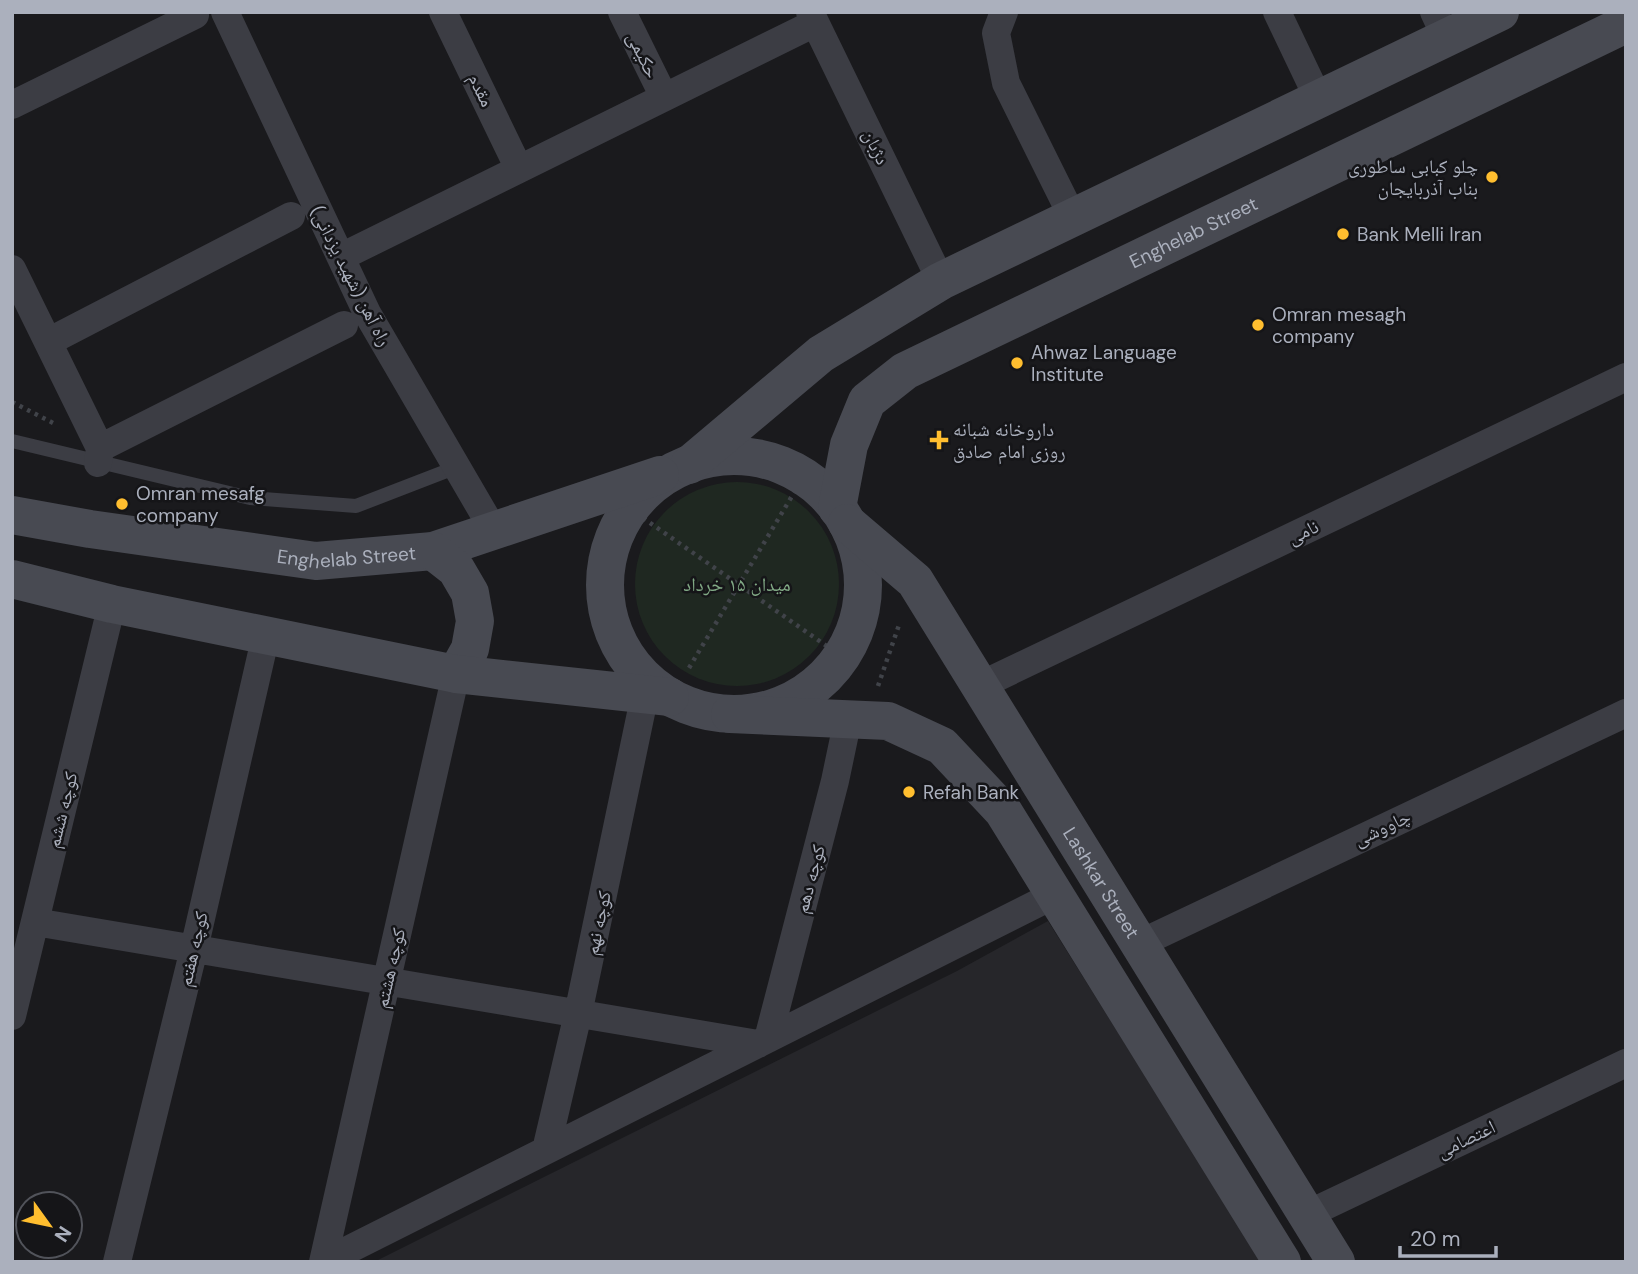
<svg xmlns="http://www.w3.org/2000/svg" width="1638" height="1274" font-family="'DM Sans','Noto Naskh Arabic',sans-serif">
  <rect width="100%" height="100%" fill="#1a1a1d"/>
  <path fill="#26262a" d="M 1048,921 L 1262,1262 L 374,1262 L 957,971 Z"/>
  <path fill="#1f2821" d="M635 584a102 102 0 1 1 204 0a102 102 0 1 1-204 0Z"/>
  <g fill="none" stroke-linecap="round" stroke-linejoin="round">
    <path stroke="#404349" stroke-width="4.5" stroke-dasharray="3.5 5" stroke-linecap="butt" d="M 12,402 L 55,424
      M 643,518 L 841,656
      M 689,668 L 804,476
      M 878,686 L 900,622"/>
    <path stroke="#3c3d44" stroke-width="14" d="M 12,441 L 250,498 L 356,506 L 457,467"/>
    <path stroke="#3c3d44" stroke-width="28" d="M 225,12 L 367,313 L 494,531
      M 443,12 L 519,169
      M 622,12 L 664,97
      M 810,12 L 941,281
      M 1004,12 L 996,33 L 1006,83 L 1073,218
      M 1277,12 L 1319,100
      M 1434,12 L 1446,38
      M 12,105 L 195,15
      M 341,257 L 815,23
      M 12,269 L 100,448 L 98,463
      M 48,342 L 291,216
      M 100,448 L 344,325
      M 979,686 L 1626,377
      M 35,922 L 758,1044
      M 1139,944 L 1626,713
      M 12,1016 L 112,604
      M 768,1039 L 835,781 L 848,719
      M 546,1150 L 578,1014 L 645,694
      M 1306,1215 L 1626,1063
      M 117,1262 L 194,949 L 266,635
      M 323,1262 L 456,674
      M 324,1262 L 1054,895"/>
    <g stroke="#484a52" stroke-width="38">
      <circle cx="734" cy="585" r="129"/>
      <path d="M 689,465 L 821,354 L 941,281 L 1500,12"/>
      <path id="s1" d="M 837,508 L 849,445 L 867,401 L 905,371 L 1626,24"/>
      <path id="s2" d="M 12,515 L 90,529 L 316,561 L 433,551 L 660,475"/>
      <path id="s3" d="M 847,523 L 915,581 L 1336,1262"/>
      <path d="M 433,551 L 456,569 L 470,593 L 475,621 L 470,649 L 456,674"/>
      <path d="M 12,579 L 112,604 L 456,674 L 670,697"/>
      <path d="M 730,714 L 888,721 L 942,746 L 1003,811 L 1282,1262"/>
    </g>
  </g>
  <g fill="#ffbe2f" stroke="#151518" stroke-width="2.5">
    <circle cx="1492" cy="177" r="7"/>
    <circle cx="1343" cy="234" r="7"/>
    <circle cx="1258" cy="325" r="7"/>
    <circle cx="1017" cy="363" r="7"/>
    <path d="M935.5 429.5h7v7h7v7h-7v7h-7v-7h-7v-7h7z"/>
    <circle cx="122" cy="504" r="7"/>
    <circle cx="909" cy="792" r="7"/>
  </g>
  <g text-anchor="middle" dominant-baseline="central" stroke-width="5" stroke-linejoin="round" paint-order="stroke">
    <g font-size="19" fill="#abb0bd" stroke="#151518">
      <text transform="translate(643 55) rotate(64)">حکیمی</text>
      <text transform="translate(481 90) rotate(64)">مقدم</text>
      <text transform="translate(876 147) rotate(64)">دژبان</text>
      <text stroke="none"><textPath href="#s1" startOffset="480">Enghelab Street</textPath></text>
      <text transform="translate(351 276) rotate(63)">راه آهن (شهید یزدانی)</text>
      <text transform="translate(1303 532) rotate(-26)">نامی</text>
      <text stroke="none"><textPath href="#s2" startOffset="338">Enghelab Street</textPath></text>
      <text transform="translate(62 810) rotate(-76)">کوچه ششم</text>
      <text transform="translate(1382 828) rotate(-25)">چاووشی</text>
      <text transform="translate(810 879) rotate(-75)">کوچه دهم</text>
      <text stroke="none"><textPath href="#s3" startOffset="444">Lashkar Street</textPath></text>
      <text transform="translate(598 923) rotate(-78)">کوچه نهم</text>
      <text transform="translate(193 949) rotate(-77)">کوچه هفتم</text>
      <text transform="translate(390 968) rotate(-77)">کوچه هشتم</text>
      <text transform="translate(1466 1139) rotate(-26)">اعتصامی</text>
    </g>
    <g font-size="19" fill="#abb0bd" stroke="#151518" text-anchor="start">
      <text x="1478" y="166" text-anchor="end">چلو کبابی ساطوری<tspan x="1478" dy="22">بناب آذربایجان</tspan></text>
      <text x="1357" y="234">Bank Melli Iran</text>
      <text x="1272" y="314">Omran mesagh<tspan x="1272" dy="22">company</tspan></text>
      <text x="1031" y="352">Ahwaz Language<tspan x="1031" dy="22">Institute</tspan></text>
      <text x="953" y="429">داروخانه شبانه<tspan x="953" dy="22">روزی امام صادق</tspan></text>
      <text x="136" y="493">Omran mesafg<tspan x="136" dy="22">company</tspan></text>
      <text x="923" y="792">Refah Bank</text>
    </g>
    <g font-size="19" fill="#81a985" stroke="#151518">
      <text x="737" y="584">میدان ۱۵ خرداد</text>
    </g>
  </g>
  <rect width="1638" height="1274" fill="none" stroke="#abb0bd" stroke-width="28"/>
  <g transform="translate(49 1225) rotate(123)"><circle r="33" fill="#151518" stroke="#51535a" stroke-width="2"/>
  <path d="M0-5L12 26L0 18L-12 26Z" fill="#ffbe2f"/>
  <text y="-10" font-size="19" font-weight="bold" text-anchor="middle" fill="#abb0bd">N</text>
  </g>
  <path d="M1400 1246v10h96v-10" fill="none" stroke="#abb0bd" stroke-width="3.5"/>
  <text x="1410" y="1246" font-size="21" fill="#abb0bd" stroke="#151518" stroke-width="5" paint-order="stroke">20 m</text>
</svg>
